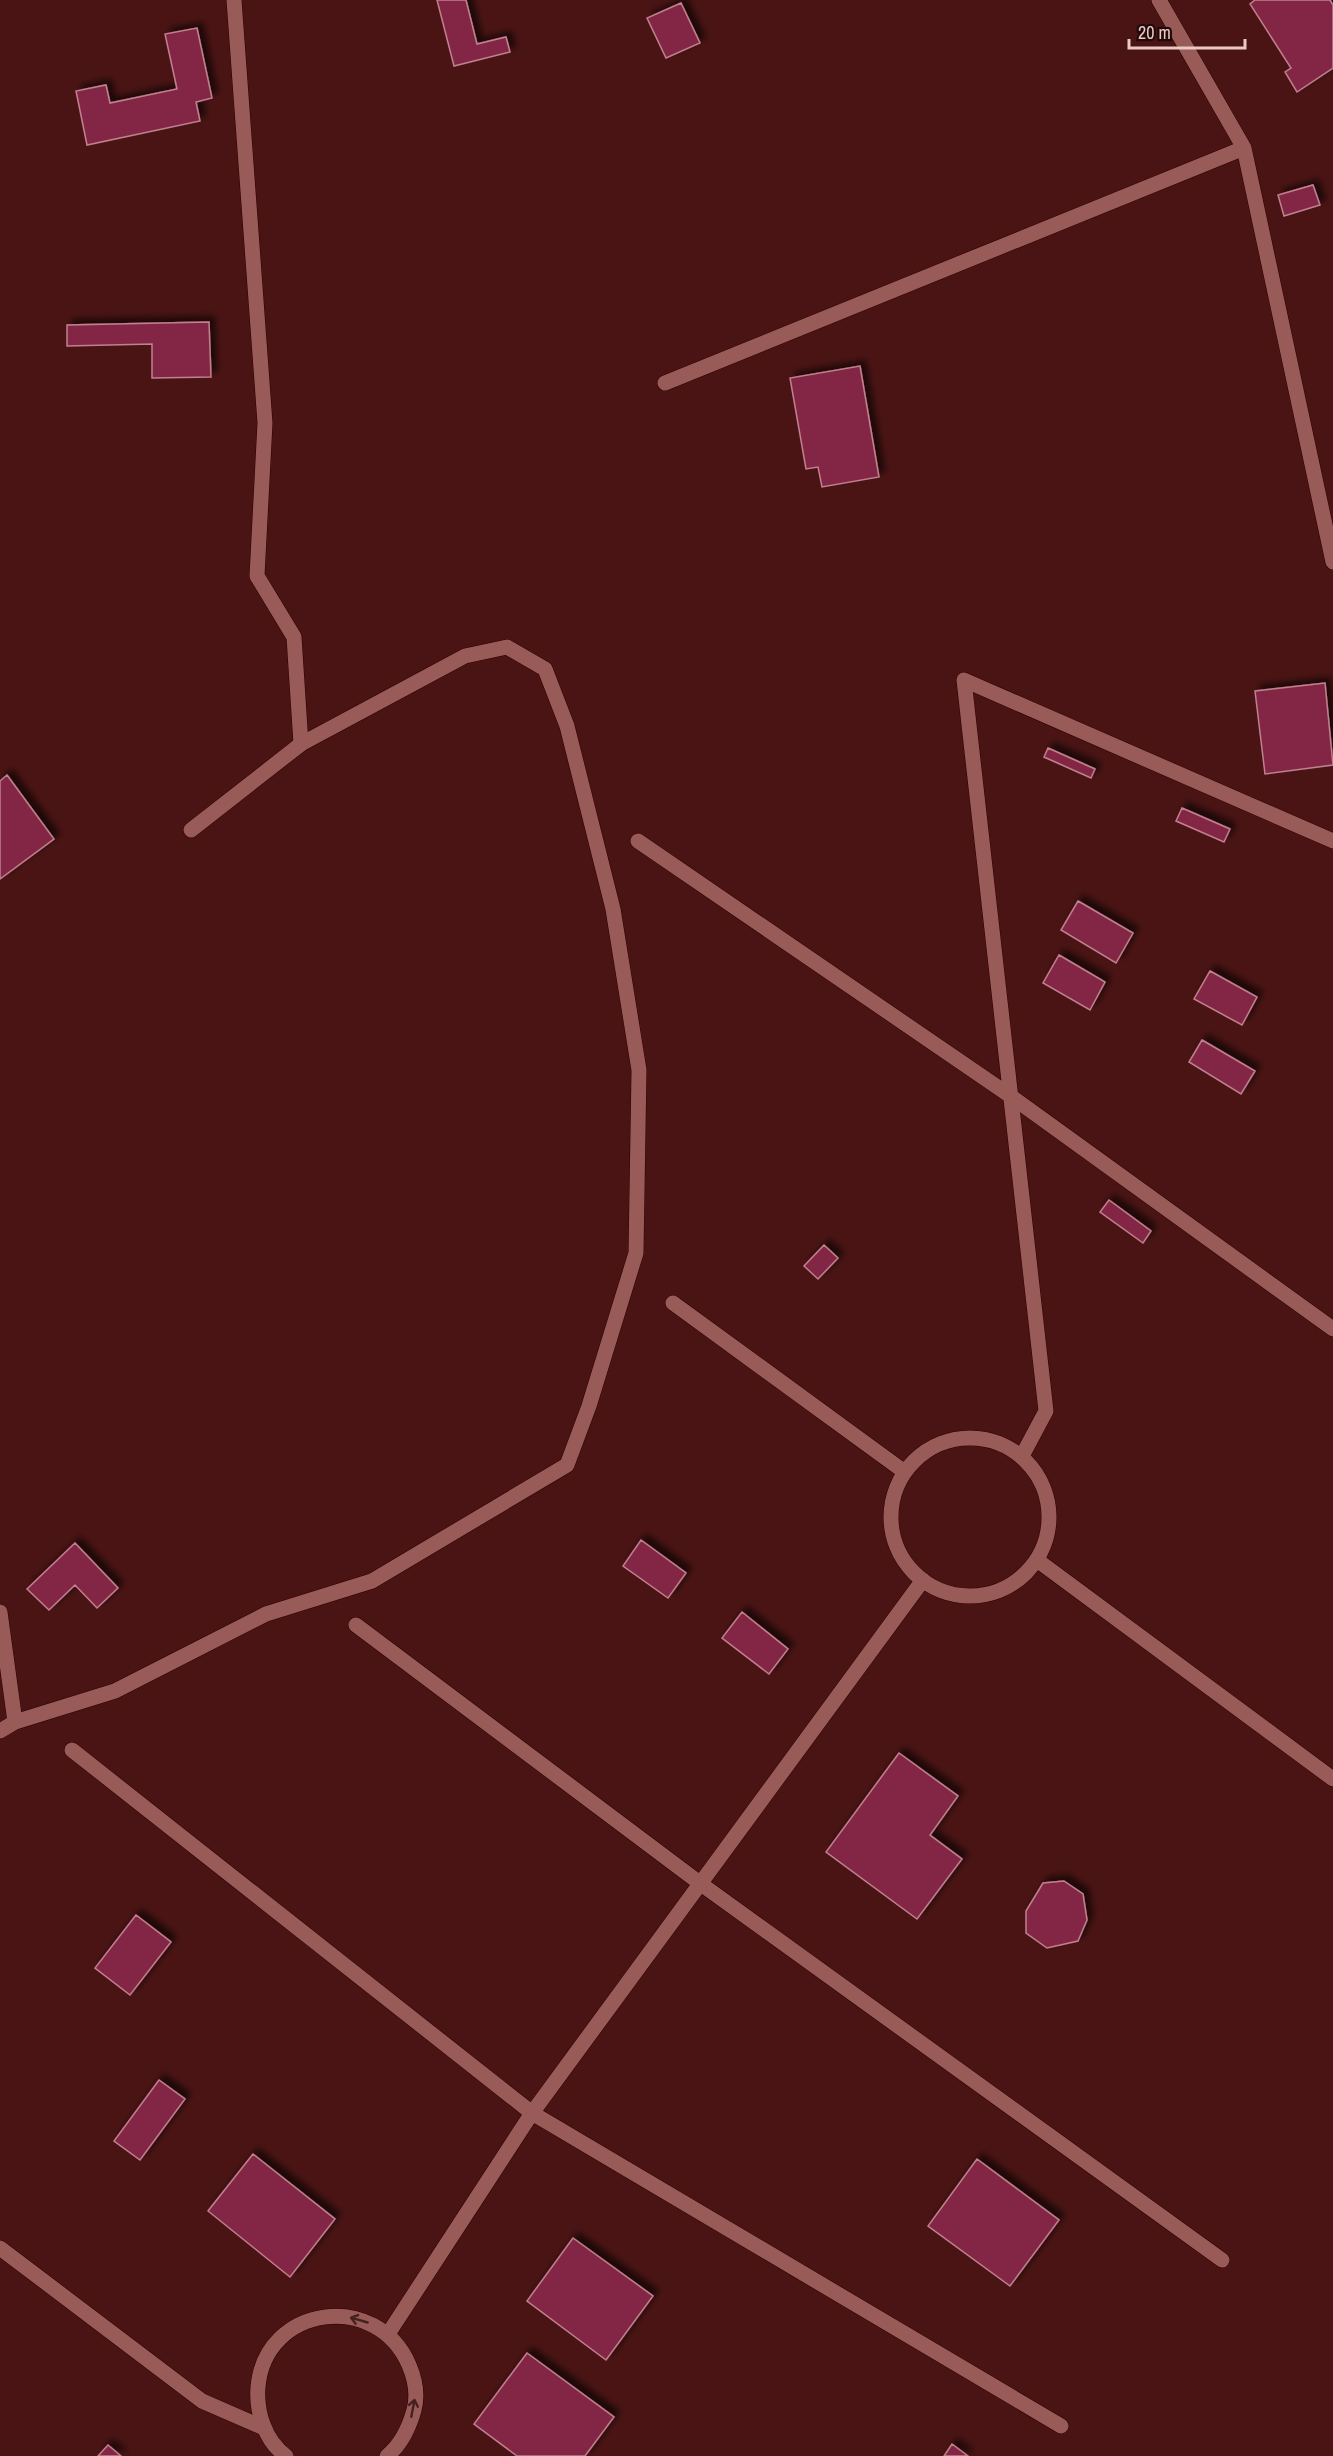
<svg xmlns="http://www.w3.org/2000/svg" width="1333" height="2456" font-family="'Archivo Narrow',sans-serif">
  <defs>
    <filter id="shadow"><feDropShadow dx="5.5" dy="-5.5" stdDeviation="3" flood-color="#0009"/></filter>
  </defs>
  <rect width="100%" height="100%" fill="#4a1414"/>
  <path fill="#832845" stroke="#c1808f" stroke-width="1.5" filter="url(#shadow)" d="M 437,0 L 466,0 L 477,44 L 506,37 L 510,52 L 454,66 Z
    M 1255,0 L 1330,0 L 1333,5 L 1333,68 L 1297,92 L 1285,72 L 1291,68 L 1250,4 Z
    M 681,3 L 700,43 L 666,58 L 647,18 Z
    M 197,28 L 212,98 L 196,102 L 200,121 L 87,145 L 76,91 L 106,85 L 110,103 L 177,89 L 165,34 Z
    M 1313,185 L 1320,205 L 1284,216 L 1278,195 Z
    M 209,322 L 211,377 L 152,378 L 152,344 L 67,346 L 67,325 Z
    M 860,366 L 879,477 L 822,487 L 818,467 L 806,469 L 790,378 Z
    M 1325,683 L 1333,765 L 1265,774 L 1255,691 Z
    M 1048,748 L 1095,769 L 1091,778 L 1044,757 Z
    M 7,775 L 54,839 L 0,879 L 0,781 Z
    M 1182,808 L 1230,829 L 1224,842 L 1176,821 Z
    M 1078,901 L 1133,933 L 1116,963 L 1061,930 Z
    M 1059,955 L 1105,982 L 1090,1010 L 1043,983 Z
    M 1210,971 L 1257,997 L 1242,1025 L 1194,999 Z
    M 1202,1040 L 1255,1071 L 1241,1094 L 1189,1062 Z
    M 1109,1200 L 1151,1231 L 1143,1243 L 1100,1212 Z
    M 824,1245 L 838,1258 L 818,1279 L 804,1266 Z
    M 641,1540 L 686,1573 L 668,1598 L 623,1566 Z
    M 75,1543 L 118,1588 L 97,1608 L 75,1585 L 49,1610 L 27,1589 Z
    M 742,1612 L 788,1649 L 769,1674 L 722,1638 Z
    M 899,1753 L 958,1796 L 930,1835 L 962,1859 L 917,1919 L 826,1852 Z
    M 1064,1881 L 1083,1894 L 1087,1920 L 1078,1941 L 1047,1948 L 1026,1933 L 1026,1911 L 1043,1883 Z
    M 136,1915 L 171,1942 L 130,1995 L 95,1968 Z
    M 159,2080 L 185,2099 L 140,2160 L 114,2141 Z
    M 253,2154 L 335,2219 L 290,2277 L 208,2211 Z
    M 977,2159 L 1059,2220 L 1010,2286 L 928,2226 Z
    M 573,2238 L 653,2296 L 606,2360 L 527,2301 Z
    M 527,2353 L 614,2417 L 585,2456 L 517,2456 L 474,2424 Z
    M 952,2444 L 968,2456 L 944,2456 Z
    M 108,2445 L 121,2456 L 98,2456 Z"/>
  <g fill="none" stroke-linecap="round" stroke-linejoin="round">
    <defs>
      <path id="service" d="M 0,1731 L 15,1722 L 115,1691 L 266,1614 L 372,1581 L 567,1465 L 589,1406 L 636,1253 L 639,1070 L 613,909 L 567,726 L 545,669 L 507,647 L 465,656 L 301,744 L 191,830"/>
      <path id="minor" d="M 234,0 L 265,423 L 257,576 L 294,637 L 301,744
        M 1159,0 L 1244,148 L 1333,562
        M 665,383 L 1244,148
        M 638,841 L 1012,1097 L 1333,1329
        M 673,1303 L 902,1470
        M891 1517a79 79 0 1 1 158 0a79 79 0 1 1-158 0Z
        M 1022,1456 L 1046,1411 L 964,680 L 1333,841
        M 1037,1560 L 1333,1779
        M 0,1612 L 15,1722
        M 356,1625 L 701,1884 L 1222,2260
        M 72,1750 L 532,2113 L 1061,2426
        M 0,2248 L 202,2401 L 264,2428
        M 388,2334 L 532,2113 L 923,1580
        M 286,2456 C 265,2441 256,2412 258,2387 C 265,2305 377,2290 409,2365 C 415,2379 418,2395 414,2410 C 409,2428 402,2444 387,2456"/>
    </defs>
    <use href="#service" stroke="#2d0001" stroke-width="16"/>
    <use href="#minor" stroke="#2d0001" stroke-width="16"/>
    <use href="#service" stroke="#995b57" stroke-width="15"/>
    <use href="#minor" stroke="#995b57" stroke-width="15"/>
  </g>
  <defs><path id="oneway-shaft" d="M-6 0H5M1.5-3L5.5 0L1.5 3" fill="none" stroke-width="1.6" stroke-linecap="round" stroke-linejoin="round" transform="scale(1.5)"/></defs>
  <g stroke="#452220">
    <use href="#oneway-shaft" transform="translate(359 2320) rotate(-164)"/>
    <use href="#oneway-shaft" transform="translate(413 2408) rotate(-79)"/>
  </g>
  <path d="M1129 39v9h116v-9" fill="none" stroke="#ecc8c5" stroke-width="3"/>
  <text x="1138" y="39" font-size="18" fill="#ecc8c5" stroke="#210a09" stroke-width="4.5" paint-order="stroke">20 m</text>
</svg>
